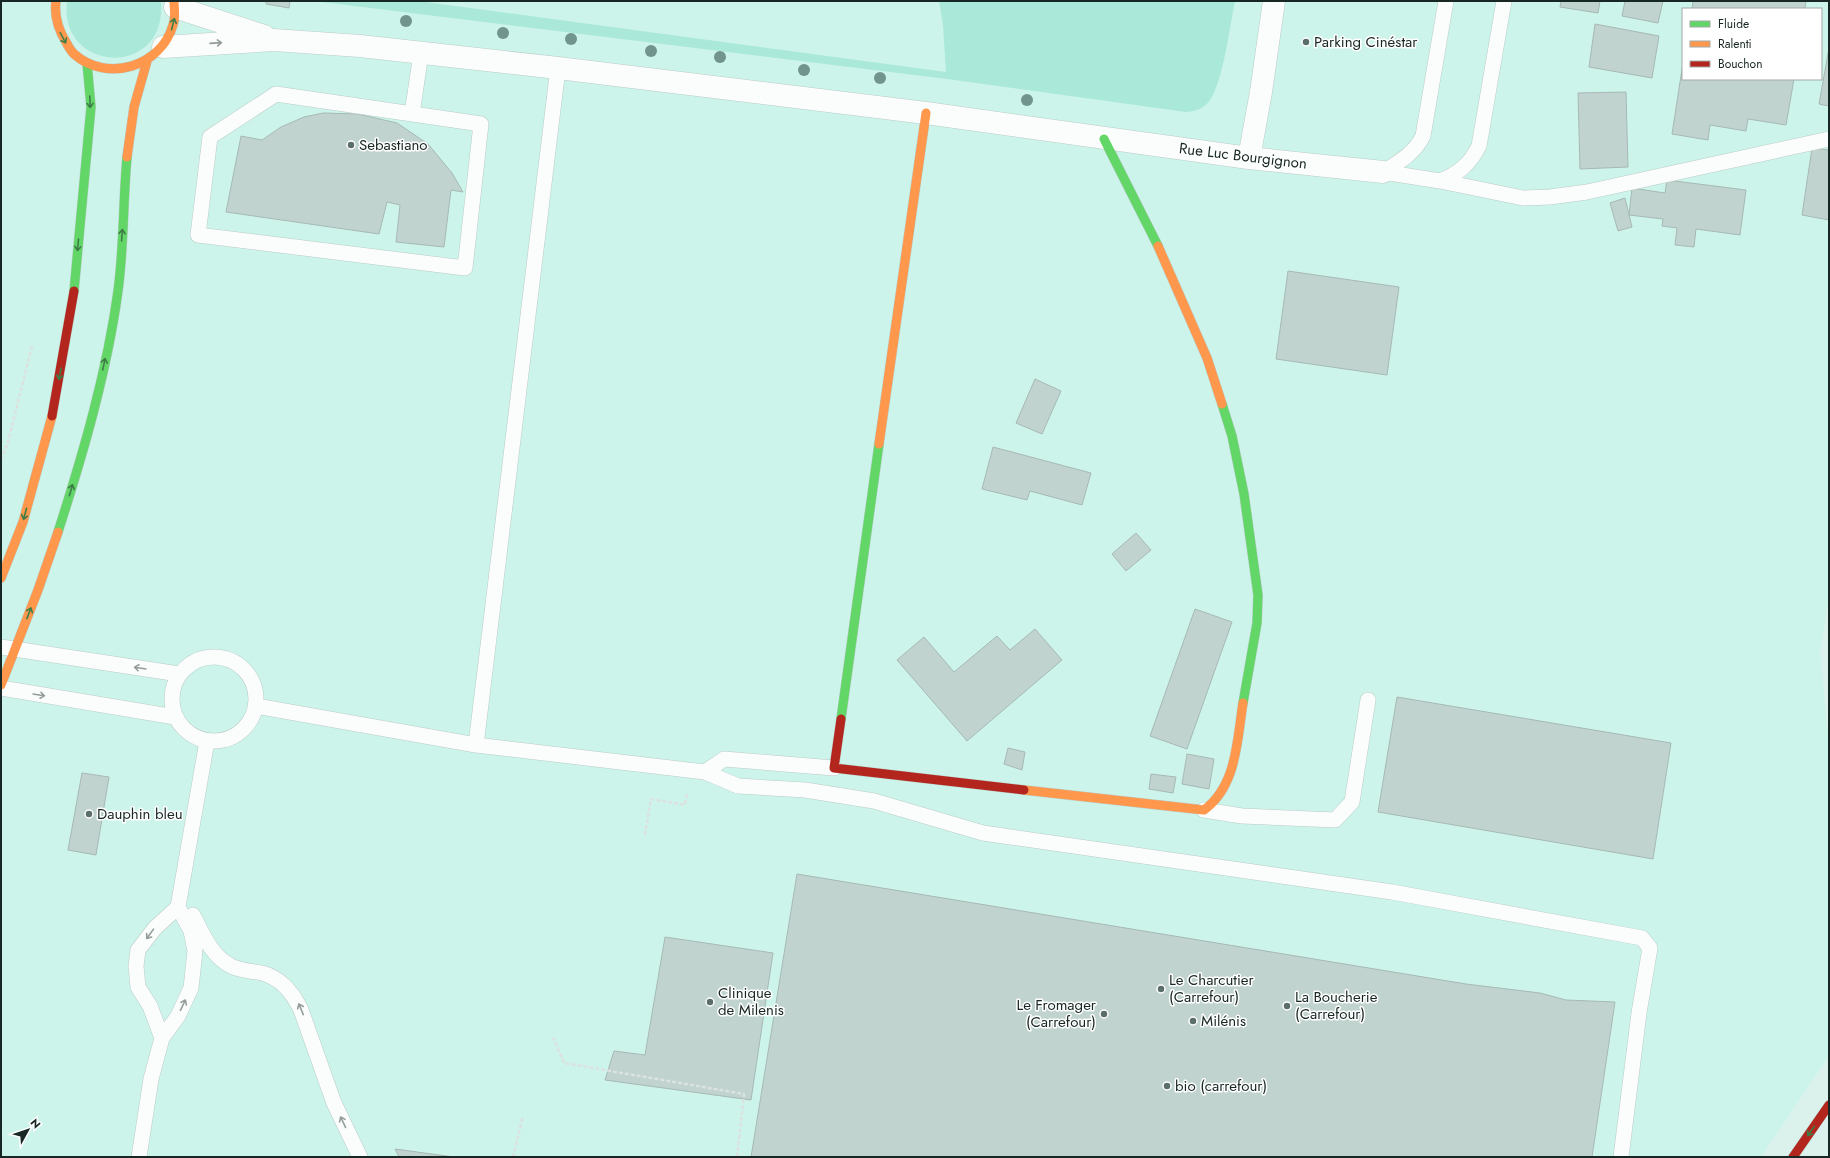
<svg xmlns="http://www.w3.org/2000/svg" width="1830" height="1158" font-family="Jost,sans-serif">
  <rect width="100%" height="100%" fill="#dbf2ec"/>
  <path fill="#cdf4ea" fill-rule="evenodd" d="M 1,1 L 1829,1 L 1829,597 L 1820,653 L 1829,746 L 1829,1056 L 1761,1157 L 1,1157 ZM 1683,9 L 1821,9 L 1821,79 L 1683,79 Z"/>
  <path fill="#aae8d9" d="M 67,1 L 161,1 C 168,79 58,74 67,1 Z
    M 314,1 L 418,1 L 946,72 L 943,25 L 939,1 L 1235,1 C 1230,25 1223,82 1210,100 C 1204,109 1196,111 1186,112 L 947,79 Z"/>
  <path fill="#c0d3ce" stroke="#a7b9b4" d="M 266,1 L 290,1 L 289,8 L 266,4 Z
    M 1561,1 L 1600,1 L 1598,13 L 1560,7 Z
    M 1625,1 L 1663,1 L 1658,23 L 1622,16 Z
    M 1693,1 L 1806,1 L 1805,9 L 1692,9 Z
    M 1595,24 L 1659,36 L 1652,78 L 1589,67 Z
    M 1829,48 L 1829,106 L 1819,104 Z
    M 1683,63 L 1683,79 L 1794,79 L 1786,125 L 1748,119 L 1746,131 L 1710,125 L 1708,140 L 1672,134 Z
    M 1626,92 L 1628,167 L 1580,169 L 1578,93 Z
    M 323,113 L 358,114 L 397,123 L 428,144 L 452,173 L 463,192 L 451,190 L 444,247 L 396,242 L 400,205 L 387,202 L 379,234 L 226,212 L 241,136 L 262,140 L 281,127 L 304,117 Z
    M 1812,148 L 1829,150 L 1829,220 L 1802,215 Z
    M 1667,180 L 1746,190 L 1740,235 L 1696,229 L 1694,247 L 1675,245 L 1677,228 L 1662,226 L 1663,219 L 1629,215 L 1632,188 L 1665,193 Z
    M 1625,198 L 1632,227 L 1618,231 L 1610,203 Z
    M 1288,271 L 1399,287 L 1387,375 L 1276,359 Z
    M 1035,379 L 1061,391 L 1042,434 L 1016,423 Z
    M 993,447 L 1091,473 L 1082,505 L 1030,491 L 1027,500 L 982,489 Z
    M 1136,533 L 1151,550 L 1126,571 L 1112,554 Z
    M 1195,609 L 1232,622 L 1187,749 L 1150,736 Z
    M 1035,629 L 1062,660 L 967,741 L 897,660 L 924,637 L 954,672 L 997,636 L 1010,650 Z
    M 1397,697 L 1671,743 L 1653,859 L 1378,812 Z
    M 1008,748 L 1025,752 L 1022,770 L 1004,764 Z
    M 1187,754 L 1214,759 L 1209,789 L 1182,784 Z
    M 82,773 L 109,777 L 96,855 L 68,850 Z
    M 1151,774 L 1176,777 L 1173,793 L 1149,789 Z
    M 797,874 L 1466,984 L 1540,993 L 1566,1000 L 1615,1002 L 1592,1157 L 751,1157 Z
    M 665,937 L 773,953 L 751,1100 L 605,1080 L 614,1051 L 645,1055 Z
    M 395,1149 L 454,1157 L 399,1157 Z"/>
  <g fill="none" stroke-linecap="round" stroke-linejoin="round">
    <defs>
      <path id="lane" d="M 276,94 L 481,124 L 465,268 L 198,235 L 210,137 Z
        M 412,114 L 421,53
        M 1383,172 L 1440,181 L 1523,198 L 1550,197 L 1587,192 L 1829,139
        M 1383,172 C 1399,162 1414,154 1423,136 L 1446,1
        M 1440,181 C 1458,174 1470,164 1479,146 L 1504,1
        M 1,647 L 179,674
        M172 699a42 42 0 1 1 84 0a42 42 0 1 1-84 0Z
        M 1,688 L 175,717
        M 256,706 L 476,745 L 705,772 L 738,786 L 805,790 L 874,801 L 983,833 L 1392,892 L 1642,938 L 1650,948 L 1639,1013 L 1621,1157
        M 476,745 L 558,68
        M 705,772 L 724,759 L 834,768
        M 1204,810 L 1242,816 L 1335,820 L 1352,802 L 1368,700
        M 193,915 C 202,933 212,957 231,966 C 241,971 252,971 262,973 C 281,978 293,993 301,1010 L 334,1103 L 360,1157
        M 162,1038 L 150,1006 L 138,987 L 136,966 L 138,950 L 155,928 L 178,907
        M 139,1157 L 151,1079 L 162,1038 L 178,1016 L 191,988 L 195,951 L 191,931 L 178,907 L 207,741"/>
      <path id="street" d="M 175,7 L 264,36
        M 163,47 L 274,40 L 360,46 L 558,68 L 926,113 L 1249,158 L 1383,172
        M 1249,158 L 1261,92 L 1274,1"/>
      <path id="fast" d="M 1104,139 L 1158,246
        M 74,291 L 91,107 L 87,63
        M 1222,404 L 1232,436 L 1244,494 L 1258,595 L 1257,623 L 1243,703
        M 58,532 C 83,454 107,372 118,291 C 124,247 123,201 127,157
        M 841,719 L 879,444"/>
      <path id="slow" d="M 56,1 C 54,16 58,29 66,42 C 68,46 71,51 74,54 C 107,83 161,67 173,25 C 176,18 174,8 174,1
        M 127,157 L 134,107 L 147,61
        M 1158,246 L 1207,358 L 1222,404
        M 879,444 L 926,113
        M 1,578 L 23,522 L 52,416
        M 1,685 L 38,590 L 58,532
        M 1024,790 L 1204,810 C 1237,786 1237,740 1243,703"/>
      <path id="jam" d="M 52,416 L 74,291
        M 841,719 L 834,768 L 1024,790
        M 1793,1157 L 1829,1105"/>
    </defs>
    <use href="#lane" stroke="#baccc7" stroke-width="16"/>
    <use href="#street" stroke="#baccc7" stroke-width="23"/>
    <use href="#fast" stroke="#baccc7" stroke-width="10"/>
    <use href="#slow" stroke="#baccc7" stroke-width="10"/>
    <use href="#jam" stroke="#baccc7" stroke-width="10"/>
    <path stroke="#dbe2e0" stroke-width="2.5" stroke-dasharray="4 2" stroke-linecap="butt" d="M 1,460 L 8,442 L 32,346
      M 645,835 L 651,799 L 685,805 L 687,792
      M 553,1037 L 564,1063 L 744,1094 L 737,1157
      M 513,1157 L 523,1116"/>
    <use href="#lane" stroke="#fafdfc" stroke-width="15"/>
    <use href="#street" stroke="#fafdfc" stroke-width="22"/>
    <use href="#fast" stroke="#63d668" stroke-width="9"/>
    <use href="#slow" stroke="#ff974d" stroke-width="9"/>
    <use href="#jam" stroke="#b3261e" stroke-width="9"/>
  </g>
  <g fill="#71948d">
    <circle cx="406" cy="21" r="6"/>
    <circle cx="503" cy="33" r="6"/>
    <circle cx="571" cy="39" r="6"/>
    <circle cx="651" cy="51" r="6"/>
    <circle cx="720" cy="57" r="6"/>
    <circle cx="804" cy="70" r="6"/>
    <circle cx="880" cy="78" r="6"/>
    <circle cx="1027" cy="100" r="6"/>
  </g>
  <defs><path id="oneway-shaft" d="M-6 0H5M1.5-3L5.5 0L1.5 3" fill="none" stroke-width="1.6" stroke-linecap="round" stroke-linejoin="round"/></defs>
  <g stroke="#3d7e46">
    <use href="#oneway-shaft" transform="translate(173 24) rotate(-76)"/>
    <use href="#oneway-shaft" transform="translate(63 38) rotate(62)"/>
    <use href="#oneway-shaft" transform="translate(90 102) rotate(88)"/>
    <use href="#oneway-shaft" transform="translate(122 235) rotate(-86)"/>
    <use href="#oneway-shaft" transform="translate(78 245) rotate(95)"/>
    <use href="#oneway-shaft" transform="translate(104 364) rotate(-78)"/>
    <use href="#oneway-shaft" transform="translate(60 374) rotate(100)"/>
    <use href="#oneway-shaft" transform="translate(71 490) rotate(-74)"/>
    <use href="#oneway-shaft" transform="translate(25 514) rotate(105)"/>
    <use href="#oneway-shaft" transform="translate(29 613) rotate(-70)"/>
    <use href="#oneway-shaft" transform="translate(1811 1131) rotate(125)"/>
  </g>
  <g stroke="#949d9a">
    <use href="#oneway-shaft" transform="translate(216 43) rotate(-4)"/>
    <use href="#oneway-shaft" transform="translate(140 668) rotate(-171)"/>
    <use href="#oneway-shaft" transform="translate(39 695) rotate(9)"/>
    <use href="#oneway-shaft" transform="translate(150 934) rotate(126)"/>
    <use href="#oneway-shaft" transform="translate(183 1005) rotate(-65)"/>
    <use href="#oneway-shaft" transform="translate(301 1009) rotate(-112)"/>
    <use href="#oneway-shaft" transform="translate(343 1122) rotate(-115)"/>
  </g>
  <g fill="#5c6e69" stroke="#fff" stroke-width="1.5">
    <circle cx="1306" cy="42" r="4"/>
    <circle cx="351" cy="145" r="4"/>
    <circle cx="89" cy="814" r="4"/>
    <circle cx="1161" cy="989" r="4"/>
    <circle cx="710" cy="1002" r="4"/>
    <circle cx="1287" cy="1006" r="4"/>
    <circle cx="1104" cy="1014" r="4"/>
    <circle cx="1193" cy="1021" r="4"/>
    <circle cx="1167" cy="1086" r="4"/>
  </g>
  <g text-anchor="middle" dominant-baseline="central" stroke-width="3" stroke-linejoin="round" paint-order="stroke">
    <g font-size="15" fill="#172723" stroke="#fff" text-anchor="start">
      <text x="1314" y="42">Parking Cinéstar</text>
      <text x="359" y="145">Sebastiano</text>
      <text x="97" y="814">Dauphin bleu</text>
      <text x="1169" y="980">Le Charcutier<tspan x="1169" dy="17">(Carrefour)</tspan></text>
      <text x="718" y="993">Clinique<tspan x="718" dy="17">de Milenis</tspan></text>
      <text x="1295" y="997">La Boucherie<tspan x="1295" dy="17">(Carrefour)</tspan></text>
      <text x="1096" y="1005" text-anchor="end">Le Fromager<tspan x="1096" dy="17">(Carrefour)</tspan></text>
      <text x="1201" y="1021">Milénis</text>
      <text x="1175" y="1086">bio (carrefour)</text>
    </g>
    <g font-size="15" fill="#172723" stroke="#fff">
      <text transform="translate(1243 156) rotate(7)">Rue Luc Bourgignon</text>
    </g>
  </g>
  <rect width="1830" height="1158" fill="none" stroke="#172723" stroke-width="4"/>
  <rect x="1682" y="8" width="140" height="72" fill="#ffffff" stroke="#a2a9a7"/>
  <rect x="1690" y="21" width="20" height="6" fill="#63d668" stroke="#a2a9a7"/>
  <text x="1718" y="28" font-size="12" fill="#172723">Fluide</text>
  <rect x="1690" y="41" width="20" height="6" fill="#ff974d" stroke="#a2a9a7"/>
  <text x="1718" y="48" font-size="12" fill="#172723">Ralenti</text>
  <rect x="1690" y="61" width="20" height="6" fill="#b3261e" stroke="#a2a9a7"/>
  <text x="1718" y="68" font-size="12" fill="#172723">Bouchon</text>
  <g transform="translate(28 1130) rotate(50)" stroke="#ffffff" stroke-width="3" paint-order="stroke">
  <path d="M0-3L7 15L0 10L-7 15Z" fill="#172723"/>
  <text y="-6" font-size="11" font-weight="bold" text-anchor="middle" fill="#172723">N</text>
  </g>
</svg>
